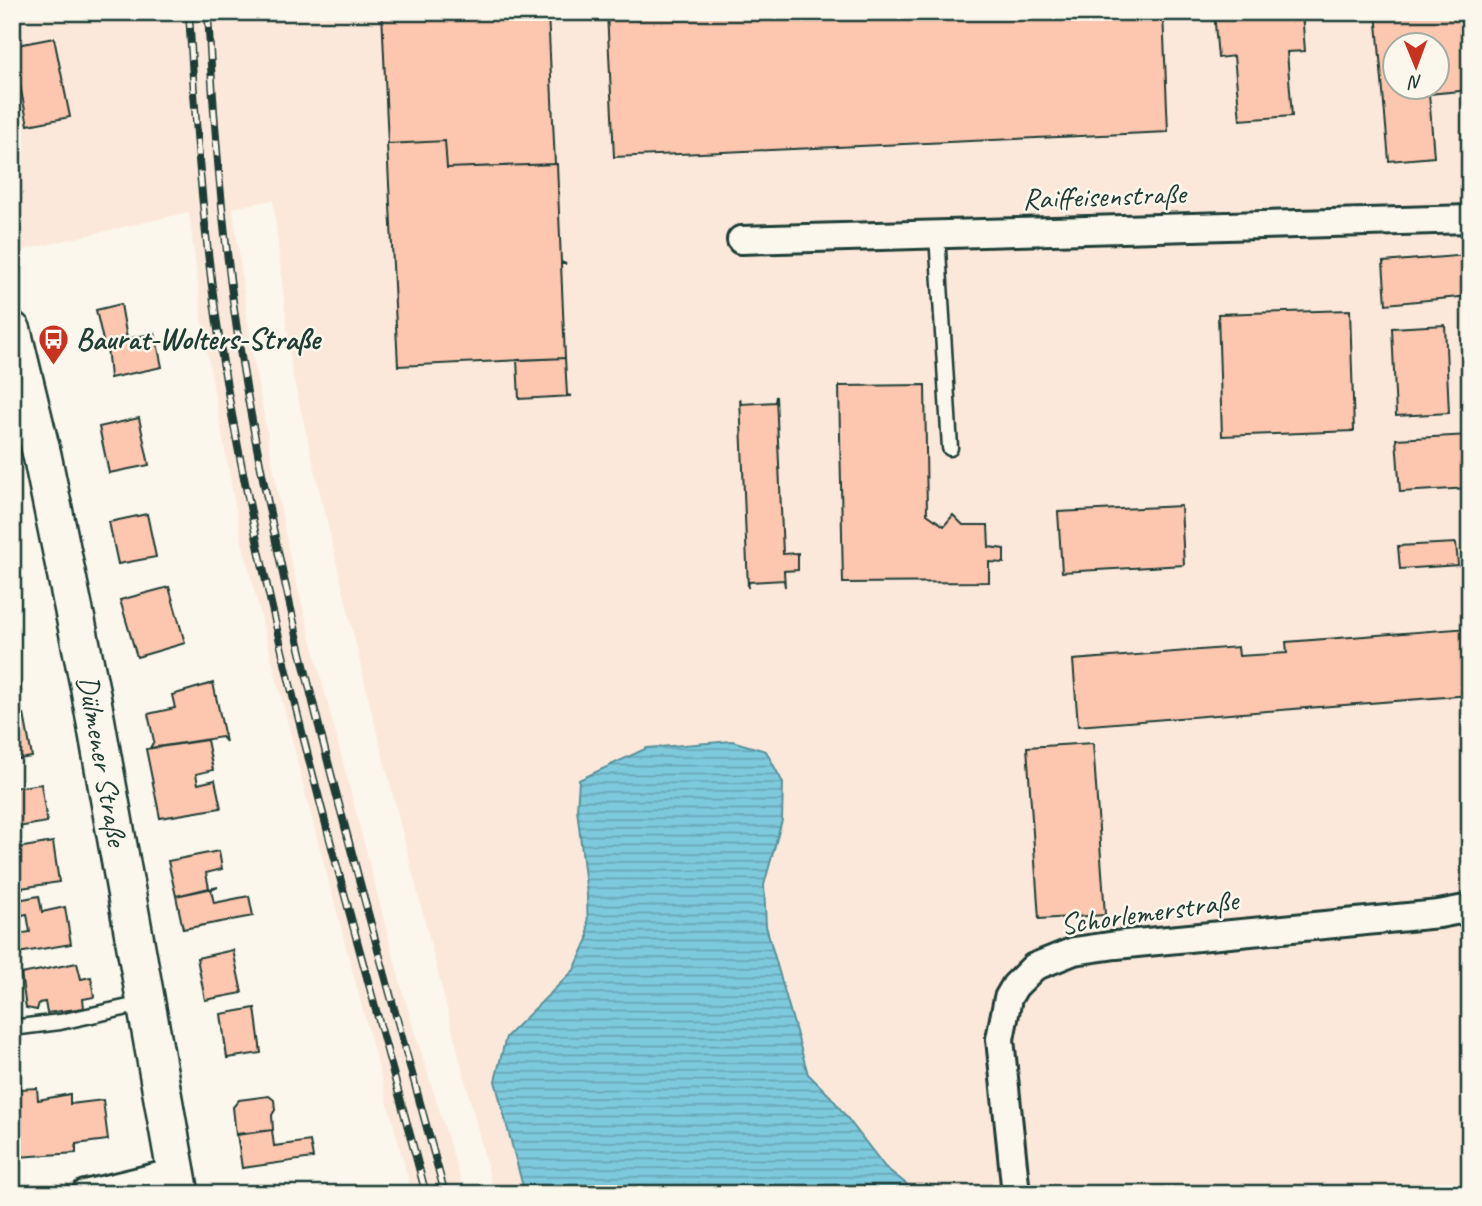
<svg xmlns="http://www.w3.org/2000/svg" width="1482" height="1206" font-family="Caveat,sans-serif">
  <defs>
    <pattern id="water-rules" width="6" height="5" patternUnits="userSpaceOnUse" patternTransform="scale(1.75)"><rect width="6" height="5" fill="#7ecadd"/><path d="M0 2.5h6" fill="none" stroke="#67a5b4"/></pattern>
  </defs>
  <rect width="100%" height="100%" fill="#fbf7ec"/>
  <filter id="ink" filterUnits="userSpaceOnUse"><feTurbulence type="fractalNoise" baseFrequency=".0143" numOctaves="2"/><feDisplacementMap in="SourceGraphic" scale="14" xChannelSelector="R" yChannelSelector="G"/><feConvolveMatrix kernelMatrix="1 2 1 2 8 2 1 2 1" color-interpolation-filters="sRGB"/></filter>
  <g filter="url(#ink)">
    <path fill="#fce8da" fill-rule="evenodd" d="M 12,12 L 1470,12 L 1470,1194 L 494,1194 L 371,709 L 292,373 L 273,200 L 233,208 L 251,346 L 289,554 L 403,993 L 465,1194 L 412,1194 L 309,808 L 241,538 L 204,336 L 189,212 L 19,251 L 12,219 ZM 1394,46 L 1436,46 L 1436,88 L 1394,88 Z"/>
    <path fill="url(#water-rules)" stroke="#589299" stroke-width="2" d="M 732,741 L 766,751 L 783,783 L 782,820 L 764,885 L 766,926 L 808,1074 L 831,1097 L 885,1167 L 919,1194 L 525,1194 L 495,1081 L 506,1037 L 574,970 L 588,939 L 587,895 L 577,809 L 579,780 L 647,748 Z"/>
    <path fill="#fdc6af" stroke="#1f3d34" stroke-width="2" fill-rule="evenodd" d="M 382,12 L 548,12 L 555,164 L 447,168 L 445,141 L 388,144 Z
      M 607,12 L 1163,12 L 1168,132 L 614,157 Z
      M 1214,12 L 1302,12 L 1305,51 L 1287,52 L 1292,116 L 1240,120 L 1234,56 L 1218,58 Z
      M 1376,12 L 1470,12 L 1470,22 L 1465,22 L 1470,90 L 1429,94 L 1434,157 L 1389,161 ZM 1394,46 L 1436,46 L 1436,88 L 1394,88 Z
      M 54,38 L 70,117 L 28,125 L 12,46 Z
      M 445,141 L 447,168 L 557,164 L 561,262 L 566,264 L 561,264 L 565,358 L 398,366 L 387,144 Z
      M 1468,255 L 1470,296 L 1386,304 L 1383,262 Z
      M 121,304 L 127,339 L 155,333 L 162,367 L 110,378 L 107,345 L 104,345 L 96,310 Z
      M 1350,310 L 1354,431 L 1222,436 L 1218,314 Z
      M 1445,325 L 1449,413 L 1396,416 L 1392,328 Z
      M 565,358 L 567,395 L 572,396 L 519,399 L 517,360 Z
      M 925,385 L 927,514 L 944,526 L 953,515 L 963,525 L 988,525 L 989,547 L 1004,549 L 1004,563 L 989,562 L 989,582 L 843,583 L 839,386 Z
      M 776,396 L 783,554 L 798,553 L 798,570 L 784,571 L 785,587 L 784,580 L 749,582 L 748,588 L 740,398 L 741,404 L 775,402 Z
      M 139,418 L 149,465 L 109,473 L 99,427 Z
      M 1470,435 L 1470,488 L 1400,492 L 1396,439 Z
      M 1181,506 L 1184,565 L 1062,572 L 1058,512 Z
      M 147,514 L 156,557 L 118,564 L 109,522 Z
      M 1456,543 L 1458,565 L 1400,569 L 1398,546 Z
      M 169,587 L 185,643 L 137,657 L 120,600 Z
      M 1469,628 L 1470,695 L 1078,726 L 1073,660 L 1238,647 L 1239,656 L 1287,653 L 1286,642 Z
      M 14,654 L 21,691 L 12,692 L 12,655 Z
      M 213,683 L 226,742 L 222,737 L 150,748 L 154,741 L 148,714 L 175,708 L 172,695 Z
      M 24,714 L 32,757 L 12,760 L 12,716 Z
      M 207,740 L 213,770 L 196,774 L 198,784 L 215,780 L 221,808 L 160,818 L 146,749 Z
      M 1093,743 L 1105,915 L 1039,919 L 1027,747 Z
      M 41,784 L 47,822 L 12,828 L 12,788 Z
      M 53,842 L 59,882 L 21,888 L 19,869 L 12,870 L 12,849 Z
      M 219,851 L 222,869 L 206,873 L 209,888 L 176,896 L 168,861 Z
      M 218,887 L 211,890 L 214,903 L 249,896 L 253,916 L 183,929 L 176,896 Z
      M 39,896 L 42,912 L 65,907 L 71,944 L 12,954 L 12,935 L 30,932 L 27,914 L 12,917 L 12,901 Z
      M 233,950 L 242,993 L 205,1000 L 197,958 Z
      M 77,963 L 81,979 L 91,977 L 94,997 L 83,999 L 84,1008 L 47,1013 L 45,1002 L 39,1003 L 37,1010 L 26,1008 L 21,974 Z
      M 255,1008 L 261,1053 L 227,1058 L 221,1014 Z
      M 12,1053 L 15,1053 L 20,1089 L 37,1088 L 38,1100 L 70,1094 L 70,1104 L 103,1100 L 108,1140 L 76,1144 L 76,1153 L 18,1157 L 12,1113 Z
      M 269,1096 L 274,1100 L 275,1110 L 272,1115 L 273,1130 L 236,1135 L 233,1107 L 239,1100 Z
      M 272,1130 L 274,1146 L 310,1141 L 313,1158 L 242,1168 L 237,1134 Z"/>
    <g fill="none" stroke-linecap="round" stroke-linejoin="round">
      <defs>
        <path id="lane" d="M 937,234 L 950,448
          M 12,1028 L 60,1022 L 147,1003"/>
        <path id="street" d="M 741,240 L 1470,219
          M 85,1194 L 177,1172
          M 1016,1194 L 1000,1039 L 1008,998 L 1015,986 L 1034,967 L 1074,951 L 1116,945 L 1439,914 L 1470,908"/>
        <g id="secondary">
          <path id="s1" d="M 12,331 L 42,455 L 90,689 L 180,1194"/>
        </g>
      </defs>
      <use href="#lane" stroke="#1f3d34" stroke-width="19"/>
      <use href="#street" stroke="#1f3d34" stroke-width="32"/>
      <use href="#secondary" stroke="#1f3d34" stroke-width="42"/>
      <use href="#lane" stroke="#fbf7ec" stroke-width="14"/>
      <use href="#street" stroke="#fbf7ec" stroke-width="26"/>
      <use href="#secondary" stroke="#fbf7ec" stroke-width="37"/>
      <defs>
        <path id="rail" d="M 189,12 C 196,135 205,259 226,381 C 273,655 354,925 426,1194
          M 208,12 C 214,133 224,255 244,375 C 290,650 372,925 445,1194"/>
      </defs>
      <use href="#rail" stroke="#1f3d34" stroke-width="8"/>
      <use href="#rail" stroke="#fbf7ec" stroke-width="5" stroke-dasharray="16" stroke-linecap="butt"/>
    </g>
  </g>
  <defs>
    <symbol id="bus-pin" viewBox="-11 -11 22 30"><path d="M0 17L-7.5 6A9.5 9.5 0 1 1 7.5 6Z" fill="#c8321e" stroke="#fbf7ec"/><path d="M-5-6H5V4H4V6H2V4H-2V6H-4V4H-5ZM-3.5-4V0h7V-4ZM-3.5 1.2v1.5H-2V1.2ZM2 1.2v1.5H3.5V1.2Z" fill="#fff"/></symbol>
  </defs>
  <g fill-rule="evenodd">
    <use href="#bus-pin" x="36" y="322" width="35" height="47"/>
  </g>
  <g text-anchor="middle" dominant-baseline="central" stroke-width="5" stroke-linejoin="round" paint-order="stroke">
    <g font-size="30" fill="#1f3d34" stroke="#fbf7ec">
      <text transform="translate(1104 196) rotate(-2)">Raiffeisenstraße</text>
      <text stroke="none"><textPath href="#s1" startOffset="439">Dülmener Straße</textPath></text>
      <text transform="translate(1149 912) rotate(-8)">Schorlemerstraße</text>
    </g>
    <g font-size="30" font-weight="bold" fill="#1f3d34" stroke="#fbf7ec" text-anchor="start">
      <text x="76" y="339">Baurat-Wolters-Straße</text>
    </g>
  </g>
  <rect width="1482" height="1206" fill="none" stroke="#fbf7ec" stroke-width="42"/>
  <rect x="21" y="21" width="1440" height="1164" fill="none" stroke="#1f3d34" stroke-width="2.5" filter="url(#ink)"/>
  <g transform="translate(1416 66) rotate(179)"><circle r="33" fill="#fbf7ec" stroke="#a3ada2" stroke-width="2"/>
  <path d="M0-5L12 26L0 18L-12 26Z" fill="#c8321e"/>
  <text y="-10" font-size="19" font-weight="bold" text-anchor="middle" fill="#1f3d34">N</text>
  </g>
</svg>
